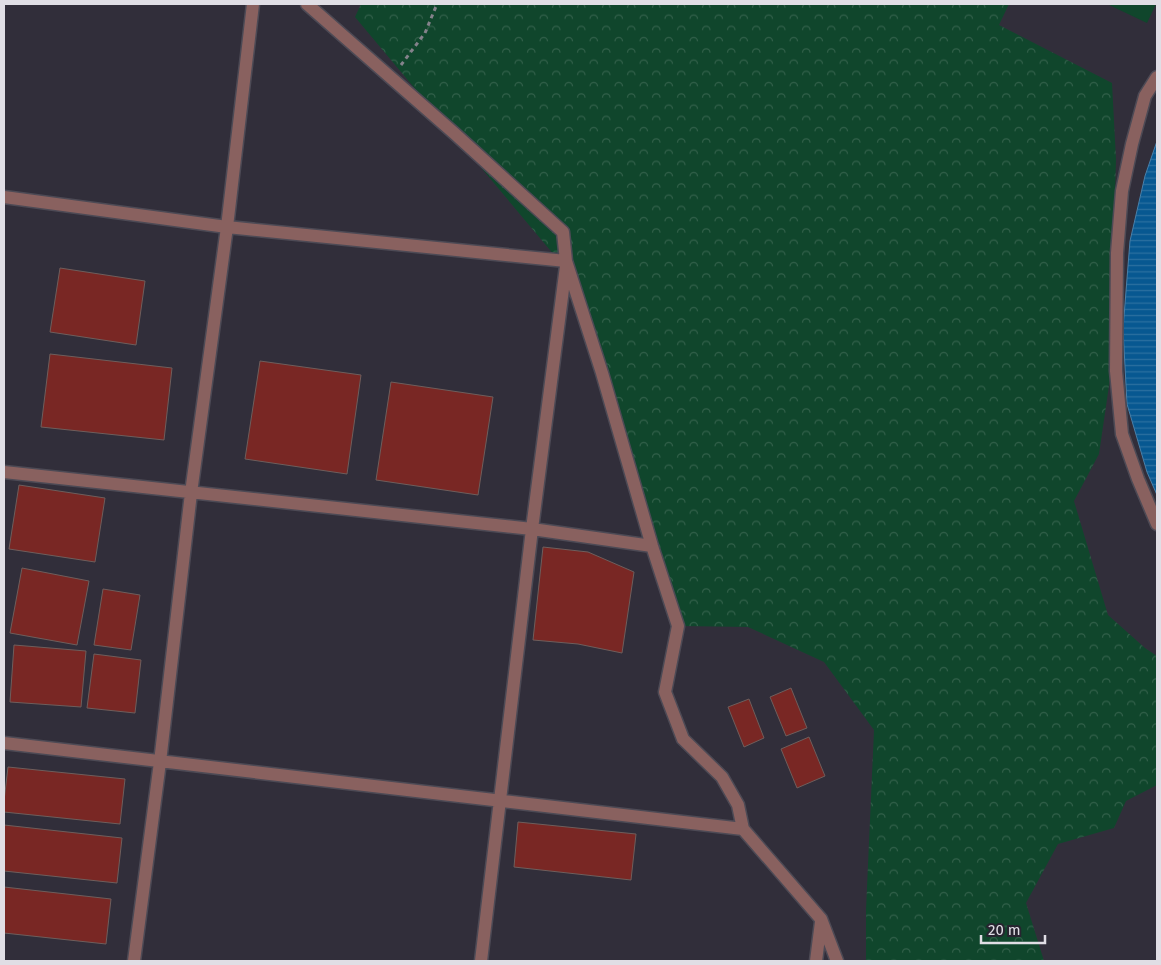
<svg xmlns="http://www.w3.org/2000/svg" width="1161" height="965" font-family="'Fira Sans',sans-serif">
  <defs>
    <pattern id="forest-crowns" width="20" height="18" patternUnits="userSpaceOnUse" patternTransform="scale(1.25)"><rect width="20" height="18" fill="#10462c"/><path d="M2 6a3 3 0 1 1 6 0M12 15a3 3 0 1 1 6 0" fill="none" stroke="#32604a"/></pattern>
    <pattern id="water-rules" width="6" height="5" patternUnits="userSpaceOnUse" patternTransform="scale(1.25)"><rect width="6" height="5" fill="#075891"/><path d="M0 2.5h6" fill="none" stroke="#2b70a0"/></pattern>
  </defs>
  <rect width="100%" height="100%" fill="#312e3a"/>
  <path fill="url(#forest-crowns)" d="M 361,4 L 1009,4 L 999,25 L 1112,83 L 1116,159 L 1110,379 L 1099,454 L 1074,501 L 1108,615 L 1145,648 L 1157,656 L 1157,785 L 1126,801 L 1114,828 L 1058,844 L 1026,903 L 1044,961 L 866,961 L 866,910 L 874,730 L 824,662 L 748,627 L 678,626 L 570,274 L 355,17 Z"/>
  <path fill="#10462c" d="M 1107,4 L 1156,4 L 1147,23 Z"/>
  <path fill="url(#water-rules)" stroke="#4880aa" d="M 1157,141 L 1157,495 L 1147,472 L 1127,404 L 1123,329 L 1130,241 L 1145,176 Z"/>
  <path fill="#792724" stroke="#6e5e5c" d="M 60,268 L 145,281 L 136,345 L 50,332 Z
    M 50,354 L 172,368 L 164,440 L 41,427 Z
    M 260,361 L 361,375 L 347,474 L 245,459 Z
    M 391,382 L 493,397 L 478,495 L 376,480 Z
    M 19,485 L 105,498 L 95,562 L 9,549 Z
    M 543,547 L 588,552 L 634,572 L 622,653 L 578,644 L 533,640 Z
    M 22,568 L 89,581 L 77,645 L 10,633 Z
    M 103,589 L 140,595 L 131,650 L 94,645 Z
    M 14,645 L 86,651 L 81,707 L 10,702 Z
    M 94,654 L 141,660 L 135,713 L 87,708 Z
    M 791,688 L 807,728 L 786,736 L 770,697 Z
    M 749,699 L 764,738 L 744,747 L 728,707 Z
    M 809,737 L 825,776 L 797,788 L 781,749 Z
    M 8,767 L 125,779 L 120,824 L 4,812 L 4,801 Z
    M 518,822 L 636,834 L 631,880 L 514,867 Z
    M 4,825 L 122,838 L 117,883 L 4,871 Z
    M 4,887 L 111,899 L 106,944 L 4,933 Z"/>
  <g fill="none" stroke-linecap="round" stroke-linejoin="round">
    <defs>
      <path id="minor" d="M 307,4 L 454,133 L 563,232 L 566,261 L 602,373 L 652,546 L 678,626 L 665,692 L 683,739 L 722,777 L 738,805 L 743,829 L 821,919 L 837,961
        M 1157,77 L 1145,96 L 1132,144 L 1122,191 L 1117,253 L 1116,371 L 1122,434 L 1138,479 L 1157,524
        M 4,197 L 227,227 L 566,261
        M 4,472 L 532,529 L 652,546
        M 4,743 L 743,829
        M 134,961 L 160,762 L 191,493 L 227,227 L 253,4
        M 481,961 L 532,529 L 566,266
        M 816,961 L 821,922"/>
    </defs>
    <use href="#minor" stroke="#4d4a55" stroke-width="15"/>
    <path stroke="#84828b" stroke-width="3" stroke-dasharray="4 4" stroke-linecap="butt" d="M 401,65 L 425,33 L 437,4"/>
    <use href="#minor" stroke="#89615f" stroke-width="12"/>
  </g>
  <rect width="1161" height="965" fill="none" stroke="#e0dee5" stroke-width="10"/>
  <path d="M981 935v8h64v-8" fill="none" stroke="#e0dee5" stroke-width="2.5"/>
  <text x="988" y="935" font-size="15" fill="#e0dee5" stroke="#272430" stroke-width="4" paint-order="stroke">20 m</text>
</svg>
